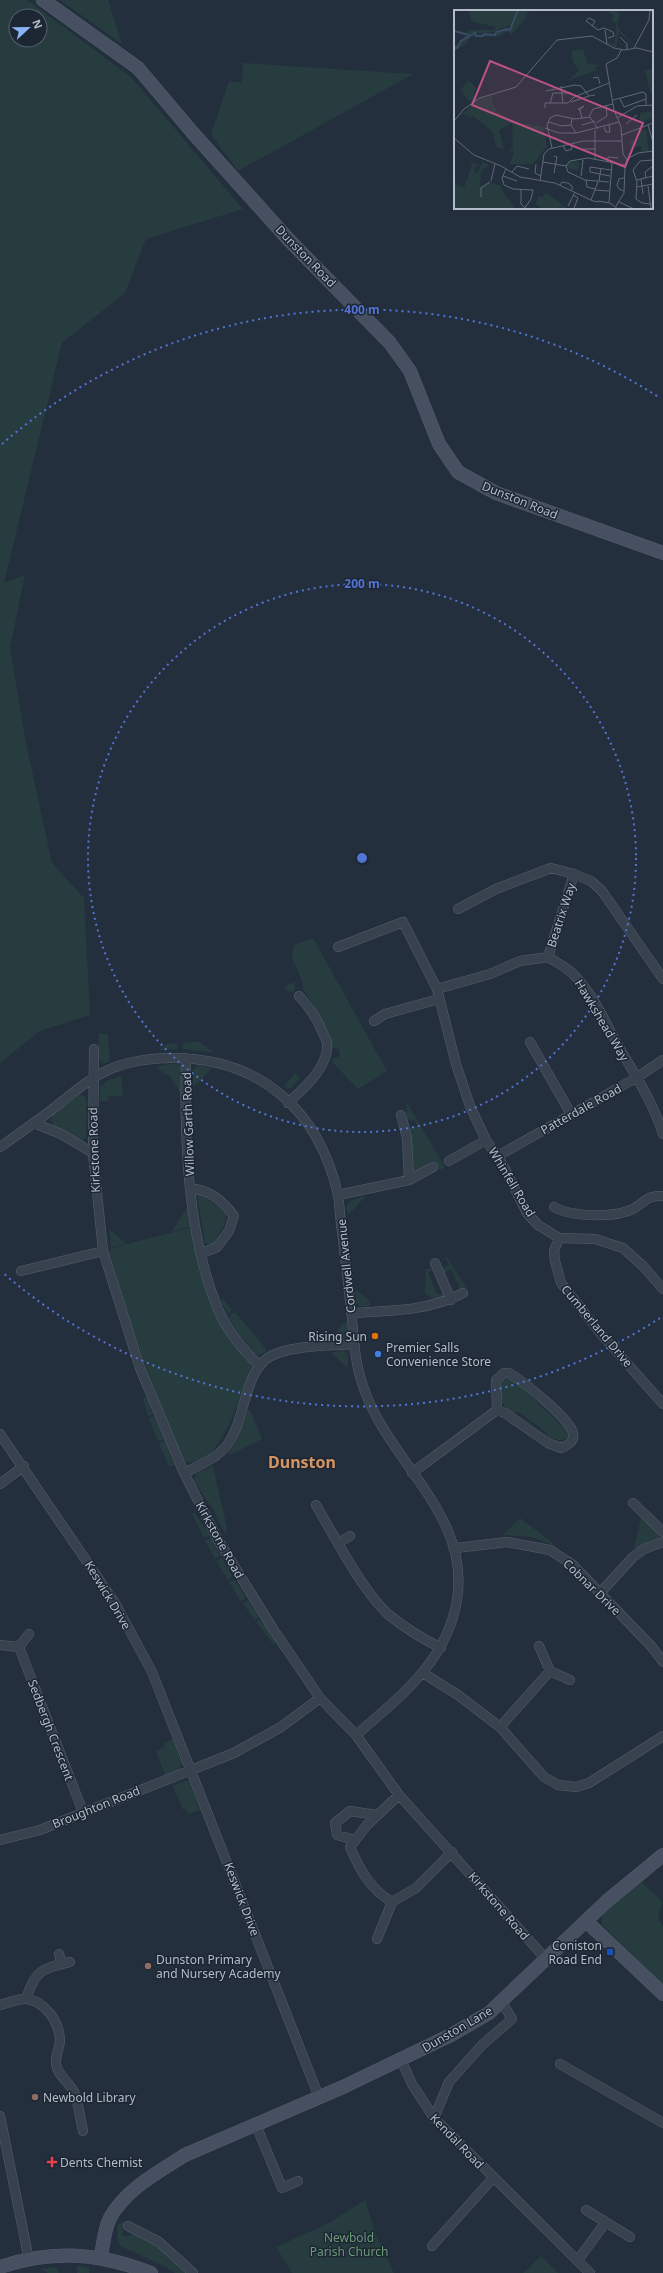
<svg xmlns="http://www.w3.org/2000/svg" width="663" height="2273" font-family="'Noto Sans',sans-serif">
  <rect width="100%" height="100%" fill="#242f3e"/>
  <path fill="#263c3f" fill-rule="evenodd" d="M 0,0 L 27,0 L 131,77 L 243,209 L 146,239 L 125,293 L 62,343 L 4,583 L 25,575 L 10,648 L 26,743 L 52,863 L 84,898 L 90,1015 L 40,1031 L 0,1063 ZM 16,16 L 40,16 L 40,40 L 16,40 Z
    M 60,0 L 108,0 L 122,44 Z
    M 243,63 L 413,74 L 238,171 L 211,134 L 229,81 L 242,83 Z
    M 313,938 L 387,1071 L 358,1089 L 332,1062 L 332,1059 L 340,1056 L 339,1049 L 332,1048 L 329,1033 L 303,988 L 302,981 L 292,958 L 294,945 Z
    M 295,982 L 295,991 L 288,992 L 285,986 Z
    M 99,1033 L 108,1035 L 110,1061 L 103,1064 L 97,1057 Z
    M 187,1042 L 199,1042 L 215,1053 L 183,1049 L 183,1044 Z
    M 167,1044 L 177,1043 L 178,1049 L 159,1050 Z
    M 169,1064 L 178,1064 L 182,1066 L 181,1094 L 171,1078 L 156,1067 Z
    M 198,1065 L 212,1068 L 195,1085 L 193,1085 L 193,1070 Z
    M 295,1073 L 300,1078 L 291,1088 L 286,1088 L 284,1086 Z
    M 121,1076 L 123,1096 L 109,1096 L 108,1101 L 100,1101 L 100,1087 L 108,1080 Z
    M 79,1095 L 83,1095 L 87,1100 L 86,1137 L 83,1141 L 54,1126 L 51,1119 L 52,1115 Z
    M 406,1101 L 445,1167 L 440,1170 L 432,1161 L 416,1171 L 412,1170 L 409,1132 L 410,1128 L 417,1126 L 415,1120 L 407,1119 Z
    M 200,1194 L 227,1213 L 224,1225 L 213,1244 L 205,1243 L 197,1195 Z
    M 363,1196 L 364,1198 L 348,1215 L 346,1208 L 349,1202 Z
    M 189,1205 L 193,1226 L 171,1232 Z
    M 189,1228 L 192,1229 L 206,1284 L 252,1367 C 241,1389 221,1473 185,1461 L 181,1454 C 152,1388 128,1320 109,1251 L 112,1248 Z
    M 109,1229 L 127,1244 L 111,1247 Z
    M 447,1257 L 466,1287 L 455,1292 L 460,1289 L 451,1269 L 444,1273 L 442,1269 L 449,1265 L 446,1259 L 440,1262 Z
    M 426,1269 L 434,1269 L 428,1272 L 437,1294 L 444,1294 L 443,1298 L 432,1298 L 425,1293 Z
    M 355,1289 L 370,1301 L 370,1306 L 359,1306 L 356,1302 Z
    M 222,1298 L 232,1309 L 229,1314 L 221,1302 Z
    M 232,1313 L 236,1313 L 266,1349 L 265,1352 L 257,1355 L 240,1336 L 229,1319 Z
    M 344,1322 L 347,1324 L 348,1338 L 346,1340 L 330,1342 L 330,1340 Z
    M 343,1350 L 348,1355 L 348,1368 L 331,1353 Z
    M 509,1378 L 523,1384 L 523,1389 L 561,1425 L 566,1427 L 569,1434 L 567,1438 L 560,1441 L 549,1437 L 547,1433 L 519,1412 L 513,1413 C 500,1405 500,1396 500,1382 Z
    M 146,1397 L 153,1414 L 148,1416 L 143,1398 Z
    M 250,1410 L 262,1439 L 230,1455 L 228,1453 L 237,1440 L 247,1411 Z
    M 154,1416 L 164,1439 L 158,1441 L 149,1419 Z
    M 165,1441 L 174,1465 L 169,1467 L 159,1443 Z
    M 213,1466 L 227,1528 L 225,1534 L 213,1509 L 195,1483 L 194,1478 L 197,1473 Z
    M 194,1512 L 210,1535 L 204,1538 L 192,1514 Z
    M 642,1513 L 660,1534 L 660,1537 L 634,1549 Z
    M 520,1518 L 553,1543 L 553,1545 L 531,1537 L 503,1535 Z
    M 211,1538 L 220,1556 L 215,1559 L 205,1541 Z
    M 222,1558 L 232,1576 L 228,1580 L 216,1561 Z
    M 234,1579 L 246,1598 L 241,1602 L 229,1582 Z
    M 248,1600 L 259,1617 L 255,1620 L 243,1604 Z
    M 260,1619 L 276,1642 L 274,1645 L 256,1622 Z
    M 173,1739 L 182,1764 L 178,1770 L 165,1775 L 156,1751 L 165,1747 L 164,1743 Z
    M 185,1781 L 189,1781 L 200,1810 L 189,1814 L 186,1809 L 183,1810 L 173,1786 Z
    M 641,1882 L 663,1902 C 659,1912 656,1918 663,1927 L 663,1985 L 602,1925 L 602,1914 Z
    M 365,2200 L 375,2232 L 394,2273 L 292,2273 L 276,2247 L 329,2223 Z
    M 125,2221 L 122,2235 L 126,2237 L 133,2234 L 161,2249 L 186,2273 L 175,2273 L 164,2266 L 120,2246 L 117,2238 L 118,2224 Z
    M 541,2256 L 558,2273 L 523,2273 Z
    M 80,2266 L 89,2268 L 89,2273 L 77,2273 L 77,2267 Z
    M 55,2267 L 59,2273 L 48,2273 L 40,2269 Z"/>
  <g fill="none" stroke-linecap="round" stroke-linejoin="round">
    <defs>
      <path id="street" d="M 458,909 L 496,889 L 551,868 L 574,874 L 591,881 L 602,891 L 663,979
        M 338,947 L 403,922 L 437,989 L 456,1064 L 470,1106 L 486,1140 L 503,1165 L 527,1213 L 538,1225 L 559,1238 L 595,1239 L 623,1248 L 643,1266 L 663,1289
        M 548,957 L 574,874
        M 437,989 L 490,974 L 520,961 L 548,957 C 557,963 568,968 575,976 C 593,995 605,1021 617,1044 C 634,1073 653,1102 663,1134
        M 374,1021 L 385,1014 L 439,999
        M 530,1042 L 571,1114
        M 94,1049 L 93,1153 L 103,1251 L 140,1368 L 184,1473 L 218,1540 L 273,1629 L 320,1698 L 356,1735 L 399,1795 L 546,1959
        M 186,1058 C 184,1137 187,1235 218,1309 C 227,1331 242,1349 259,1365
        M 288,1103 C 303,1089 330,1066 327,1043 C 326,1039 323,1033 321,1029 C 316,1016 308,1006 299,996
        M 401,1115 L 407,1138 L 409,1180
        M 34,1123 L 61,1134 L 93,1153
        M 0,1147 C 20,1133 40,1119 59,1104 C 73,1093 86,1081 102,1073 C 123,1062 149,1058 172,1058 C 260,1058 319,1110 338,1195 C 340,1207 340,1220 342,1231 C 345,1257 348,1283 351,1309 C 354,1336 354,1361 363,1386 C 388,1462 471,1514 457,1600 C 447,1661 400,1697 356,1735
        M 498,1156 L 636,1078 L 663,1060
        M 449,1161 L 486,1140
        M 190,1189 C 208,1188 224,1202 234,1216 L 229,1231 L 217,1247 L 202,1253
        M 338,1195 L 409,1180 L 433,1167
        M 554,1207 C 571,1217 615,1218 633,1209 C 646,1202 646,1195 663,1196
        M 559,1238 L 554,1251 L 555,1261 L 561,1283 L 602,1335 L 663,1404
        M 435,1263 L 451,1300
        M 21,1271 L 103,1251
        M 351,1313 C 389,1311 429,1311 463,1293
        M 0,1434 L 115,1603 L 152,1672 L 319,2097
        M 184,1473 C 200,1465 216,1459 227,1445 C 246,1421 243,1371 271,1356 C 292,1345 330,1346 353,1344
        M 412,1473 L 497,1410 L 505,1413 L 548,1443 L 561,1448 C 567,1446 575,1441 573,1433 C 570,1419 523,1381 509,1373 L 504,1373 L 496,1380 L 497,1410
        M 0,1484 L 24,1466
        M 633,1503 L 663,1532
        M 316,1505 C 335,1537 362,1591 389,1615 C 405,1628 423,1639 441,1648
        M 338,1543 L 350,1536
        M 456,1548 L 507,1542 L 550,1550 L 573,1565 L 652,1647 L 663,1662
        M 600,1593 L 633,1557 L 644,1549 L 663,1542
        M 0,1645 L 19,1647 L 29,1634
        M 19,1647 L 83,1812
        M 550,1671 L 570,1680
        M 423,1673 L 458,1695 L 500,1727 L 544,1777 L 558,1785 L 576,1787 L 589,1783 L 663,1736
        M 500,1727 L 550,1671 L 539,1646
        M 399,1795 L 367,1825 L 350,1847 C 360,1870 370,1889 392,1902 L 416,1888 L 452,1852
        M 0,1840 L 40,1830 L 234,1753 L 281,1727 L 320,1698
        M 355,1840 L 337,1835 L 335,1823 L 350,1811 L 377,1815
        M 377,1939 L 392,1902
        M 59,1954 L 62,1964
        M 26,1999 C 36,1970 41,1969 70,1962
        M 0,2005 C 8,2003 19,1998 27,1999 C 46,2002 59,2022 60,2040 C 60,2047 55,2056 56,2064 C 58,2076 69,2082 74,2092 C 79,2104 80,2119 83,2131
        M 401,2060 L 412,2084 L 434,2118 L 590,2273
        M 560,2064 L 663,2123
        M 0,2116 L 29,2260
        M 434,2118 L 449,2082 L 482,2045 L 512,2019 L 502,2002
        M 256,2125 L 282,2188 L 298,2181
        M 586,2210 L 630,2237
        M 128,2226 L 159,2242 L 193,2273
        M 432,2246 L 493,2178
        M 578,2260 L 605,2223"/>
      <path id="secondary" d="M 43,0 L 138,68 L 192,132 L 288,239 L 390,343 L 410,371 L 439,444 L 458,472 L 496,493 L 663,553
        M 586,1921 L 663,1994
        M 101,2257 C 103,2245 104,2230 110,2218 C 125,2190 158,2172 185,2155 L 343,2087 L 451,2035 L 489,2013 L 607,1901 L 663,1855
        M 0,2267 C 54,2249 99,2253 151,2273"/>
    </defs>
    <use href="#street" stroke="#565f6c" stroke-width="10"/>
    <use href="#secondary" stroke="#565f6c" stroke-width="14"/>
    <use href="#street" stroke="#38414e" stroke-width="9"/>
    <use href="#secondary" stroke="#465061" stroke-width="13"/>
  </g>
  <g fill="none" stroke="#5274d3" stroke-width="2" stroke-dasharray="2 4">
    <circle cx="362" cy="858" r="274"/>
    <path d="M660 1318A548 548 0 0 1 2 1272M2 444A548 548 0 0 1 660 398"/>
  </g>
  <circle fill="#e8710a" stroke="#1d2633" stroke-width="1.5" cx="375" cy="1336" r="4"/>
  <circle fill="#3f7fe0" stroke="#1d2633" stroke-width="1.5" cx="378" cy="1354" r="4"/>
  <rect fill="#1a4fb4" stroke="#1d2633" stroke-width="1.5" x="606" y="1948" width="8" height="8" rx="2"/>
  <g fill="#8d6e63" stroke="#1d2633" stroke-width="1.5">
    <circle cx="148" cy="1966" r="4"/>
    <circle cx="35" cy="2097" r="4"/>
  </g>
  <path fill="#e0444e" stroke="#1d2633" stroke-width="1.5" d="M50 2156h4v4h4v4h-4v4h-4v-4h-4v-4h4z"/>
  <g text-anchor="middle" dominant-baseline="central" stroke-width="3" stroke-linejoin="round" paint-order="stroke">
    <g font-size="12" fill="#b4bcc9" stroke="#1d2633">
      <text transform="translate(306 256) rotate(46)">Dunston Road</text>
      <text transform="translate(520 500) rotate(22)">Dunston Road</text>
      <text transform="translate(561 915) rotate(-72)">Beatrix Way</text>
      <text transform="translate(602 1020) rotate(59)">Hawkshead Way</text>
      <text transform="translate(581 1109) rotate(-29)">Patterdale Road</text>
      <text transform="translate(188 1124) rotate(-92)">Willow Garth Road</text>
      <text transform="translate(94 1150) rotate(-92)">Kirkstone Road</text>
      <text transform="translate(512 1182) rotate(59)">Whinfell Road</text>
      <text transform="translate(346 1266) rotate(-96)">Cordwell Avenue</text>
      <text transform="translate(597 1326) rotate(50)">Cumberland Drive</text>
      <text transform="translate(220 1540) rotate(61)">Kirkstone Road</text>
      <text transform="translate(592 1587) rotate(44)">Cobnar Drive</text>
      <text transform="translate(108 1595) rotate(59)">Keswick Drive</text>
      <text transform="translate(51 1730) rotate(69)">Sedbergh Crescent</text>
      <text transform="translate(96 1807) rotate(-22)">Broughton Road</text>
      <text transform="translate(242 1899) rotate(69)">Keswick Drive</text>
      <text transform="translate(499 1906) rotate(49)">Kirkstone Road</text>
      <text transform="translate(457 2029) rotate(-30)">Dunston Lane</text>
      <text transform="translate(457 2141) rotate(46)">Kendal Road</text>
    </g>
    <g font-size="12" fill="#b4bcc9" stroke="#1d2633" text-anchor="start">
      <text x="367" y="1336" text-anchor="end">Rising Sun</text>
      <text x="386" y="1347">Premier Salls<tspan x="386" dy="14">Convenience Store</tspan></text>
      <text x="602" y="1945" text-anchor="end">Coniston<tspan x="602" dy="14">Road End</tspan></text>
      <text x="156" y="1959">Dunston Primary<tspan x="156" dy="14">and Nursery Academy</tspan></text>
      <text x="43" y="2097">Newbold Library</text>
      <text x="60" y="2162">Dents Chemist</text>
    </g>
    <g font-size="12" fill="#6b9a76" stroke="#1d2633">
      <text x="349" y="2237">Newbold<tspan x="349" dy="14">Parish Church</tspan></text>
    </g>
    <g font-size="16" font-weight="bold" fill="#d59563" stroke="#1d2633">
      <text x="302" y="1462">Dunston</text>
    </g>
  </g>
  <g transform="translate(454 10)">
    <rect width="199" height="199" fill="#242f3e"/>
    <path d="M 15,0 L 76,0 L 67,14 L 57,25 L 54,21 L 44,27 L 17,26 L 12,34 L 0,41 L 0,37 L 10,29 L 10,26 L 38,24 L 55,19 L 57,15 L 38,22 L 9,25 L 16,20 L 39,20 L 42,17 L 17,11 ZM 151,0 L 162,0 L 166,5 L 163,13 L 164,18 L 181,36 L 165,22 L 162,37 L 171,38 L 169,31 L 172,38 L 161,37 L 155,34 L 154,32 L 160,34 L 161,30 L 162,13 L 157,10 L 160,5 ZM 129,39 L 133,53 L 147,55 L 142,57 L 143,60 L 113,71 L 125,61 L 117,48 L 118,41 ZM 199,58 L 199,82 L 196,82 L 191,61 ZM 15,70 L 23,79 L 20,81 L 20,88 L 24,88 L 17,93 L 6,80 ZM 39,85 L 38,92 L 43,101 L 57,111 L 89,117 L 93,136 L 79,154 L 56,154 L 60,142 L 55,141 L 59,138 L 58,113 L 45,120 L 50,139 L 43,138 L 38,121 L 19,106 L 16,108 L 11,104 L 6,105 L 27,89 ZM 199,101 L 199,108 L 188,112 L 186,110 L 186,103 ZM 185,120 L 192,120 L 195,141 L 188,142 L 187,136 L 177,138 L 176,131 L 184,131 ZM 15,151 L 26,155 L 22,156 L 20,162 L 24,163 L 28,153 L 35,154 L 27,162 L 26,177 L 34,172 L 48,176 L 47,179 L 62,199 L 0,199 L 0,173 L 10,178 L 18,155 ZM 120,151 L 126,153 L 123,163 L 122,160 L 113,158 L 114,153 ZM 91,183 L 97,185 L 95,188 L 97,186 L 114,199 L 89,199 L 82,194 L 84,186 L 89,187 Z" fill="#263c3f"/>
    <path fill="none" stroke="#394c67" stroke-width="2" d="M 0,21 L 15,25M 0,38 L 3,38 L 7,31 L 21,23 L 22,26 L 29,26 L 30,24 L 41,25 L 42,22 L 53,19 L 56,20 L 64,0"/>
    <path fill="none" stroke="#5e6776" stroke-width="1" d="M 138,16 L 141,11 L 135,8 L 132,11 L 144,20 L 150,18 L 159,22 L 160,26 L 154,28M 151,20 L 153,34M 166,27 L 173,34 L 173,40M 180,38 L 195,10 L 196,0M 168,39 L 163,48 L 152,54 L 160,100 L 167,117 L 169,144 L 173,150M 139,68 L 144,67 L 146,74M 107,76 L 109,93M 92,81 L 121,75 L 127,76 L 135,86 L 141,85M 166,89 L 170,97 L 192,89M 159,90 L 189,82 L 192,84 L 192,95M 117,92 L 135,86M 96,93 L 99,83 L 117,83M 91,98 L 91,93 L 114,93 L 120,87 L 155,73M 126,100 L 124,99 L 130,96 L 126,100 L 128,108M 135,107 L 139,99 L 159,94M 118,108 L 117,115 L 122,123M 163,108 L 183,96 L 199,95M 0,111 L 10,99 L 26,88 L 62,77 L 103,30 L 138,26 L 160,38 L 170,40 L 183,38 L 199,42M 94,112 L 108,116 L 117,115M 142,113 L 153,106 L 152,95M 172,114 L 183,105M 128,115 L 141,111M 194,115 L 199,132M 150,117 L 152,122 L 156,122 L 155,115M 91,118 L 105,123 L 122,123 L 165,112M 141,120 L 141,149M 168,125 L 199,113M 0,128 L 20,145 L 47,156 L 66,167 L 101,173 L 139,191 L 145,192M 109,136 L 112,141 L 118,139 L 117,134M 98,138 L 93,115 L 96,108 L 102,105 L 121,109 L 136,107 L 144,119M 129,139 L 142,139M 100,146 L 103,147 L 100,163M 89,152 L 112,156M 153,152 L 154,147 L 164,148M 82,154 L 81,163 L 87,166M 112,156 L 116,151 L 134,148 L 171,155M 112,156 L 114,162 L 131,170 L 155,172M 52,159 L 48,168 L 50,175 L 59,179 L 79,180 L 77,189 L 70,199M 58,162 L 63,156 L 75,159M 49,166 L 63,171M 127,166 L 129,150M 156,166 L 136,162 L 136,157 L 157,160M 192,168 L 191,162 L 199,156M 187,169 L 189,184M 132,170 L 133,177 L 141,179M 183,170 L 199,166M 37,171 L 41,154M 86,171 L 90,144 L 95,139 L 129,131 L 168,131M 145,171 L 147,158M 106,175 L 108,172 L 114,173 L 118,176 L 118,180M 194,176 L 197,199M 183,177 L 199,174M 67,179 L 67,194 L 71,198M 141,180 L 155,181M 170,181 L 165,179 L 163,175 L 165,169 L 170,168M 119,185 L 124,188 L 120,198M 27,187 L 27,178 L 36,172M 137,190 L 144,172M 144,191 L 156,193 L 164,199M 155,192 L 158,153M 165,192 L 180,199M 197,194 L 188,193 L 182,189 L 183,172 L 179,160 L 186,151 L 199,150M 114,196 L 121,182M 162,196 L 170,183 L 171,157 L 173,149 L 184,143 L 199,141"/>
    <path fill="#bd5182" fill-opacity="0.15" stroke="#bd5182" stroke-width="2" d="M 36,51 L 189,113 L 171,157 L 18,95 Z"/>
    <rect width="199" height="199" fill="none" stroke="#b4bcc9" stroke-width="2"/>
  </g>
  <circle cx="362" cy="858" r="6" fill="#5274d3" stroke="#1d2633" stroke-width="2"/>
  <g font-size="12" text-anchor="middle" font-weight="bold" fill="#5274d3" stroke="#1d2633" stroke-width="3" stroke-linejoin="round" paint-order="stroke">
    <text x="362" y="314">400 m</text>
    <text x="362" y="588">200 m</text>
  </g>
  <g transform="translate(28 28) rotate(68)"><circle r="19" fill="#1d2633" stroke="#59626f"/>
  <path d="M0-3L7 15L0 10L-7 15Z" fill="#8ab4f8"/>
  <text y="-6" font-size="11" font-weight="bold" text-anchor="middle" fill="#b4bcc9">N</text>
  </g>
</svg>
